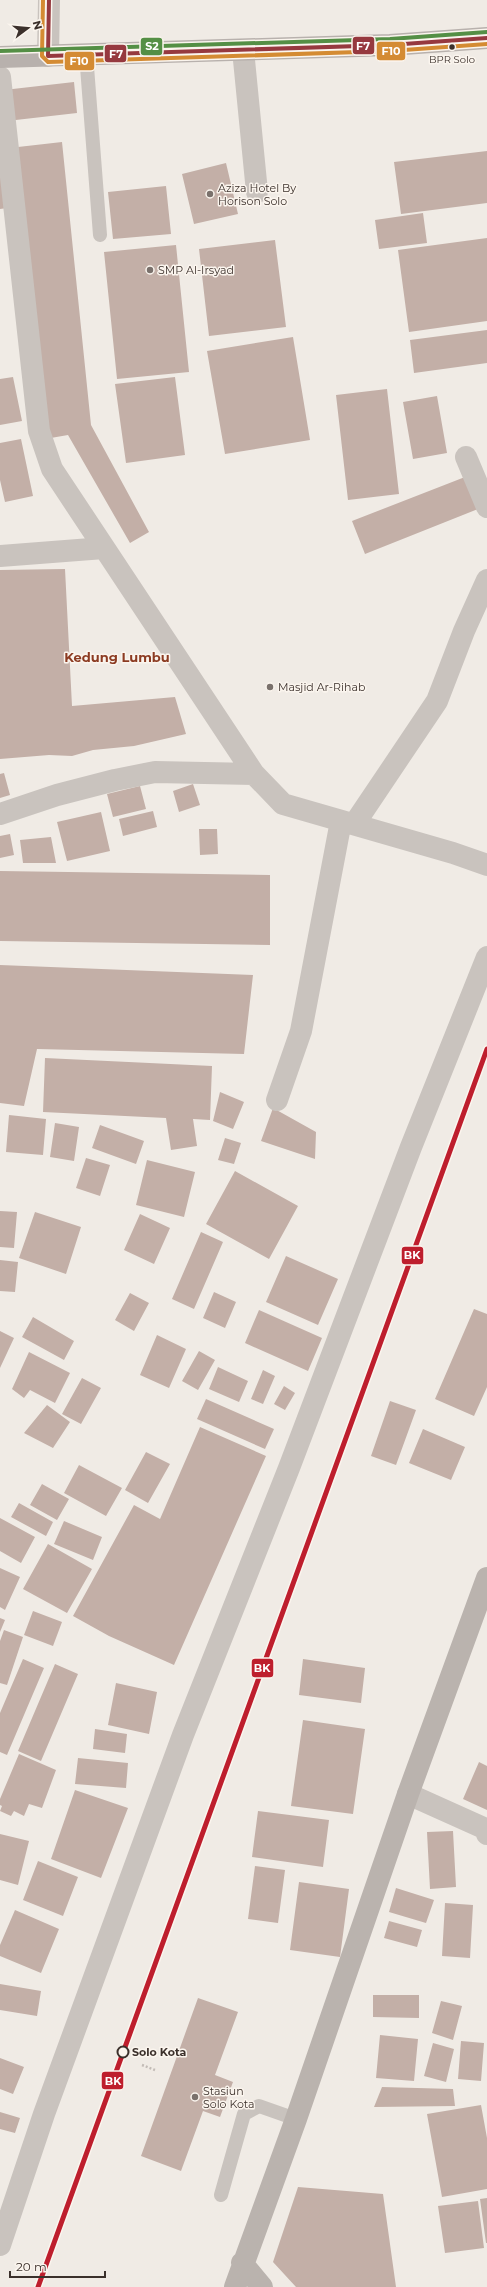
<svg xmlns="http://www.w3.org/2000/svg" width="487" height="2287" font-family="Montserrat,sans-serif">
  <rect width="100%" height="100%" fill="#f0ebe5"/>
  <path fill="#c3afa7" d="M 74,82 L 77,113 L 7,121 L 4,90 Z
    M 62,142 L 91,425 L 149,532 L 130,543 L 68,435 L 45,439 L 18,147 Z
    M 487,151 L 487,203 L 401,214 L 394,162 Z
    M 0,158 L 7,208 L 0,209 Z
    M 226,163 L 238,214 L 194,224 L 182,174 Z
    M 166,186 L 171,234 L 113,239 L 108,192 Z
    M 423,213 L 427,243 L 379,249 L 375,220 Z
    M 487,238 L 487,321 L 409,332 L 398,250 Z
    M 275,240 L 286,327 L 209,336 L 199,249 Z
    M 176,245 L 189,372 L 117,379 L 104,252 Z
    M 487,330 L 487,363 L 414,373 L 410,340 Z
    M 293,337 L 310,440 L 225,454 L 207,351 Z
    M 13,377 L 22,421 L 0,425 L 0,379 Z
    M 175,377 L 185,455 L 126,463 L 115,384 Z
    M 387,389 L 399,494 L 348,500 L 336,395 Z
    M 437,396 L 447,453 L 413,459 L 403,402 Z
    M 21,439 L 33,496 L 5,502 L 0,480 L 0,443 Z
    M 465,477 L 478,509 L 365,554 L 352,521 Z
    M 65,569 L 72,706 L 175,697 L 186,734 L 134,746 L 93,750 L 72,756 L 49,755 L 0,759 L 0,570 Z
    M 4,773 L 10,795 L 0,798 L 0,774 Z
    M 193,784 L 200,805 L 179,812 L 173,791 Z
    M 140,786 L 146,809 L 113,817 L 107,794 Z
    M 153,811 L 157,827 L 123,836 L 119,819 Z
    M 101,812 L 110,851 L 67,861 L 57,822 Z
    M 199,829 L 217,829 L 218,854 L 200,855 Z
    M 10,834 L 14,855 L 0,858 L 0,836 Z
    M 51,837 L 56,863 L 23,863 L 20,840 Z
    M 0,871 L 270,875 L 270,945 L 0,941 Z
    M 0,965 L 253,975 L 244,1054 L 37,1049 L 24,1106 L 0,1103 Z
    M 45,1058 L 212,1066 L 210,1120 L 193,1119 L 197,1146 L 171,1150 L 166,1118 L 43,1112 Z
    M 220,1092 L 244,1102 L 233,1129 L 213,1121 Z
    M 273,1108 L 316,1132 L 315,1159 L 261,1141 Z
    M 9,1115 L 46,1119 L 43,1155 L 6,1152 Z
    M 55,1123 L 79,1127 L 74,1161 L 50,1157 Z
    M 100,1125 L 144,1141 L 136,1164 L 92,1148 Z
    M 225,1138 L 241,1143 L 234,1164 L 218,1160 Z
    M 86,1158 L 110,1165 L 100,1196 L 76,1188 Z
    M 147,1160 L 195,1172 L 184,1217 L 136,1205 Z
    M 235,1171 L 298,1206 L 269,1259 L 206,1224 Z
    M 0,1211 L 17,1212 L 14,1248 L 0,1247 Z
    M 35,1212 L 81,1227 L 66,1274 L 19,1258 Z
    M 140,1214 L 170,1228 L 154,1264 L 124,1250 Z
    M 201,1232 L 223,1242 L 194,1309 L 172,1299 Z
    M 286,1256 L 338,1279 L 318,1325 L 266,1302 Z
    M 0,1260 L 18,1262 L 15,1292 L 0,1291 Z
    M 214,1292 L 236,1302 L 225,1328 L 203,1318 Z
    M 130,1293 L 149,1303 L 134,1331 L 115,1320 Z
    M 474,1309 L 487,1314 L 487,1387 L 474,1416 L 435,1399 Z
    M 259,1310 L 322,1338 L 308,1371 L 245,1343 Z
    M 33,1317 L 74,1341 L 64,1360 L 22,1337 Z
    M 0,1331 L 14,1338 L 0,1368 Z
    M 157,1335 L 186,1349 L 169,1388 L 140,1375 Z
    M 199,1351 L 215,1360 L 198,1390 L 182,1381 Z
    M 29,1352 L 70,1373 L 55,1403 L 30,1390 L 24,1398 L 12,1389 Z
    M 218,1367 L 248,1381 L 239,1402 L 209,1389 Z
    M 263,1370 L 275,1376 L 263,1404 L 251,1399 Z
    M 82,1378 L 101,1388 L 81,1424 L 62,1414 Z
    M 284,1386 L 295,1393 L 285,1410 L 274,1404 Z
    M 206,1399 L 274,1429 L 265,1449 L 197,1419 Z
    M 390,1401 L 416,1410 L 396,1465 L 371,1456 Z
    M 47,1405 L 70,1422 L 53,1448 L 24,1433 Z
    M 200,1427 L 266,1456 L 174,1665 L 109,1636 L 73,1616 L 134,1505 L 160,1519 Z
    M 423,1429 L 465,1447 L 451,1480 L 409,1463 Z
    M 146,1452 L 170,1464 L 148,1503 L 125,1490 Z
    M 79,1465 L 122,1488 L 106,1516 L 64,1493 Z
    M 42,1484 L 69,1499 L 57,1520 L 30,1505 Z
    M 19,1503 L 53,1522 L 46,1536 L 11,1517 Z
    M 0,1518 L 35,1537 L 21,1563 L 0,1551 Z
    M 64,1521 L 102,1537 L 93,1560 L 54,1544 Z
    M 48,1544 L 92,1569 L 67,1613 L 23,1589 Z
    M 0,1568 L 20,1577 L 5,1610 L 0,1607 Z
    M 33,1611 L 62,1622 L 53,1646 L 24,1635 Z
    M 0,1618 L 5,1620 L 0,1632 Z
    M 4,1630 L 23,1637 L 7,1685 L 0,1683 L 0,1641 Z
    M 23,1659 L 44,1668 L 7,1755 L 0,1752 L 0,1713 Z
    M 303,1659 L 365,1668 L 361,1703 L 299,1695 Z
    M 55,1664 L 78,1674 L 41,1761 L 18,1751 Z
    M 116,1683 L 157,1692 L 149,1734 L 108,1725 Z
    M 303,1720 L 365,1729 L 353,1814 L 291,1806 Z
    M 95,1729 L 127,1734 L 125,1753 L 93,1749 Z
    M 19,1754 L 56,1770 L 42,1808 L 29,1804 L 24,1816 L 14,1811 L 11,1816 L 0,1811 L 2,1806 L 0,1805 L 0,1799 Z
    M 78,1758 L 128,1763 L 126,1788 L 75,1784 Z
    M 479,1762 L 487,1766 L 487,1810 L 463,1799 Z
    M 75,1790 L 128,1808 L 101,1878 L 51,1859 Z
    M 258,1811 L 329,1820 L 323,1867 L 252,1857 Z
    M 453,1831 L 456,1887 L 430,1889 L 427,1832 Z
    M 0,1834 L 29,1841 L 18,1885 L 0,1880 Z
    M 38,1861 L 78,1877 L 63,1916 L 23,1900 Z
    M 255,1866 L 285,1870 L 278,1923 L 248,1919 Z
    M 299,1882 L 349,1889 L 340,1957 L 290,1950 Z
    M 396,1888 L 434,1900 L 426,1923 L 389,1912 Z
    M 445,1903 L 473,1905 L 470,1958 L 442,1956 Z
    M 15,1910 L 59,1929 L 41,1973 L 0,1956 L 0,1945 Z
    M 389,1921 L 422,1930 L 417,1947 L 384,1938 Z
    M 0,1984 L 41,1991 L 37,2016 L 0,2010 Z
    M 373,1995 L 419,1995 L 419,2018 L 373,2017 Z
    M 198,1998 L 238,2012 L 215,2075 L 233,2082 L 220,2117 L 203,2111 L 181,2171 L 141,2156 Z
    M 441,2001 L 462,2006 L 453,2040 L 432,2033 Z
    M 380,2035 L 418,2039 L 414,2081 L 376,2078 Z
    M 461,2041 L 484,2043 L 481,2081 L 458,2079 Z
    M 433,2043 L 454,2049 L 446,2082 L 424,2076 Z
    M 0,2058 L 24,2067 L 13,2094 L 0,2089 Z
    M 382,2087 L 453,2089 L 455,2106 L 374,2107 Z
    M 481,2105 L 487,2138 L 487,2189 L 442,2197 L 427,2114 Z
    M 0,2112 L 20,2118 L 15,2133 L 0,2129 Z
    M 298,2187 L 383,2194 L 396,2287 L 296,2287 L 273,2262 Z
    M 487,2198 L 487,2243 L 486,2243 L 480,2199 Z
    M 478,2201 L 484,2248 L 445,2253 L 438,2206 Z"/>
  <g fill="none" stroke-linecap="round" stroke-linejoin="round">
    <path stroke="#c2bbb6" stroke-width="2.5" stroke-dasharray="2 2" stroke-linecap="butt" d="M 142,2065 L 155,2070"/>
    <path stroke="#c9c3be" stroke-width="14" d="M 86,54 L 100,235
      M 221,2195 L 244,2114 L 259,2106 L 296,2119"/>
    <path stroke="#c9c3be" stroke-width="22" d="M 243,50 L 257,192
      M 48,56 L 49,0
      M 0,77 L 39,431 L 52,469 L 254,774 L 283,804 L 453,853 L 487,865
      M 466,457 L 487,507
      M 0,556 L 104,548
      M 0,814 L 57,795 L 115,780 L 155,772 L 254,774
      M 355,823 L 437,701 L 464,631 L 487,580
      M 277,1100 L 301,1031 L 341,821
      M 408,1794 L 486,1829 L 487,1834
      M 0,2245 L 44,2114 L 183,1735 L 289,1468 L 411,1147 L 487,957"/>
    <path stroke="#bab3ae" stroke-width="22" d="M 242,2263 L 262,2287
      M 235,2287 L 296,2119 L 408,1794 L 487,1578"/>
    <path stroke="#b8b1ad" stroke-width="22" d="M 0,57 L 390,45 L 487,38"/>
    <defs>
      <path id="bus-1" d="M 49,0 L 48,56 L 390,45 L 487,38"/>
      <path id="bus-2" d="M 43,0 L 42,56 L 48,62 L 390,51 L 487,44"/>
      <path id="bus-3" d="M 0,51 L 390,39 L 487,32"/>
    </defs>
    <use href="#bus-1" stroke="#fbf5ee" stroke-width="7"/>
    <use href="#bus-2" stroke="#fbf5ee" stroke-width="7"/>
    <use href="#bus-3" stroke="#fbf5ee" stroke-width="7"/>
    <use href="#bus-1" stroke="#96393f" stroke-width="4"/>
    <use href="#bus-2" stroke="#d48b33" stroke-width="4"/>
    <use href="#bus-3" stroke="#548f45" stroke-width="4"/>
    <defs>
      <path id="rail-1" d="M 38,2287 L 487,1049"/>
    </defs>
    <use href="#rail-1" stroke="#fbf5ee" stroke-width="8"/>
    <use href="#rail-1" stroke="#be1e2d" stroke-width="5"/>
  </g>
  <circle fill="#3b302b" stroke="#fbf5ee" stroke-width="1.5" cx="452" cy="47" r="3.5"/>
  <g fill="#7a716c" stroke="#fbf5ee" stroke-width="1.5">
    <circle cx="210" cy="194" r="4"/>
    <circle cx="150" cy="270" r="4"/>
    <circle cx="270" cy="687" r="4"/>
    <circle cx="195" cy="2097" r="4"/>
  </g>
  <circle fill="#fbf5ee" stroke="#3b302b" stroke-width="2" cx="123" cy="2052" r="5.5"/>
  <g text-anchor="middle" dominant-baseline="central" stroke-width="3" stroke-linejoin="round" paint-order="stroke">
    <g font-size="10" fill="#3b302b" stroke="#fbf5ee">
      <text x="452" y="59">BPR Solo</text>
    </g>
    <g font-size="11" fill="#3b302b" stroke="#fbf5ee" text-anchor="start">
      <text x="218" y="188">Aziza Hotel By<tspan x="218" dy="13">Horison Solo</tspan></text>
      <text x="158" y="270">SMP Al-Irsyad</text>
      <text x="278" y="687">Masjid Ar-Rihab</text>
      <text x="203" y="2091">Stasiun<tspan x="203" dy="13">Solo Kota</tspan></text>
    </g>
    <g font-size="11" font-weight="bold" fill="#3b302b" stroke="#fbf5ee" text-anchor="start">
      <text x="132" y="2052">Solo Kota</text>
    </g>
    <g font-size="13" font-weight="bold" fill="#8c3b22" stroke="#fbf5ee">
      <text x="117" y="657">Kedung Lumbu</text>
    </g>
  </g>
  <g stroke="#fbf5ee" stroke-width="1.5">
    <rect x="352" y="36" width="23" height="19" rx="4" fill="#96393f"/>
    <rect x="140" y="37" width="23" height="19" rx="4" fill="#548f45"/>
    <rect x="376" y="41" width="30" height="20" rx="4" fill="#d48b33"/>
    <rect x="104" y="44" width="23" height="19" rx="4" fill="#96393f"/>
    <rect x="64" y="51" width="31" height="20" rx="4" fill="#d48b33"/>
    <rect x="401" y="1246" width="23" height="19" rx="4" fill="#be1e2d"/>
    <rect x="251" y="1658" width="23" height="20" rx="4" fill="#be1e2d"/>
    <rect x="101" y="2071" width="23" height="19" rx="4" fill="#be1e2d"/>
  </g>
  <g font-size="11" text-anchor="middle" font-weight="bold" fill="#fff">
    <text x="363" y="50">F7</text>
    <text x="152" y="50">S2</text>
    <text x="391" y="55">F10</text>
    <text x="116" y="58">F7</text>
    <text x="79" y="65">F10</text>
    <text x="412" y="1259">BK</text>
    <text x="262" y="1672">BK</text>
    <text x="113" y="2085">BK</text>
  </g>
  <g transform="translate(28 28) rotate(74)" stroke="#fbf5ee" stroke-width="3" paint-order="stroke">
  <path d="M0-3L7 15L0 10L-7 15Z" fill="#3b302b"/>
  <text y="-6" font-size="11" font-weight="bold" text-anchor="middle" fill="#3b302b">N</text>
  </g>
  <path d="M10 2271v6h95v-6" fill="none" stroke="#3b302b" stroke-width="2"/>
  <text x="16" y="2271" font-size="12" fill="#3b302b" stroke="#fbf5ee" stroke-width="3" paint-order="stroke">20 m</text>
</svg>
